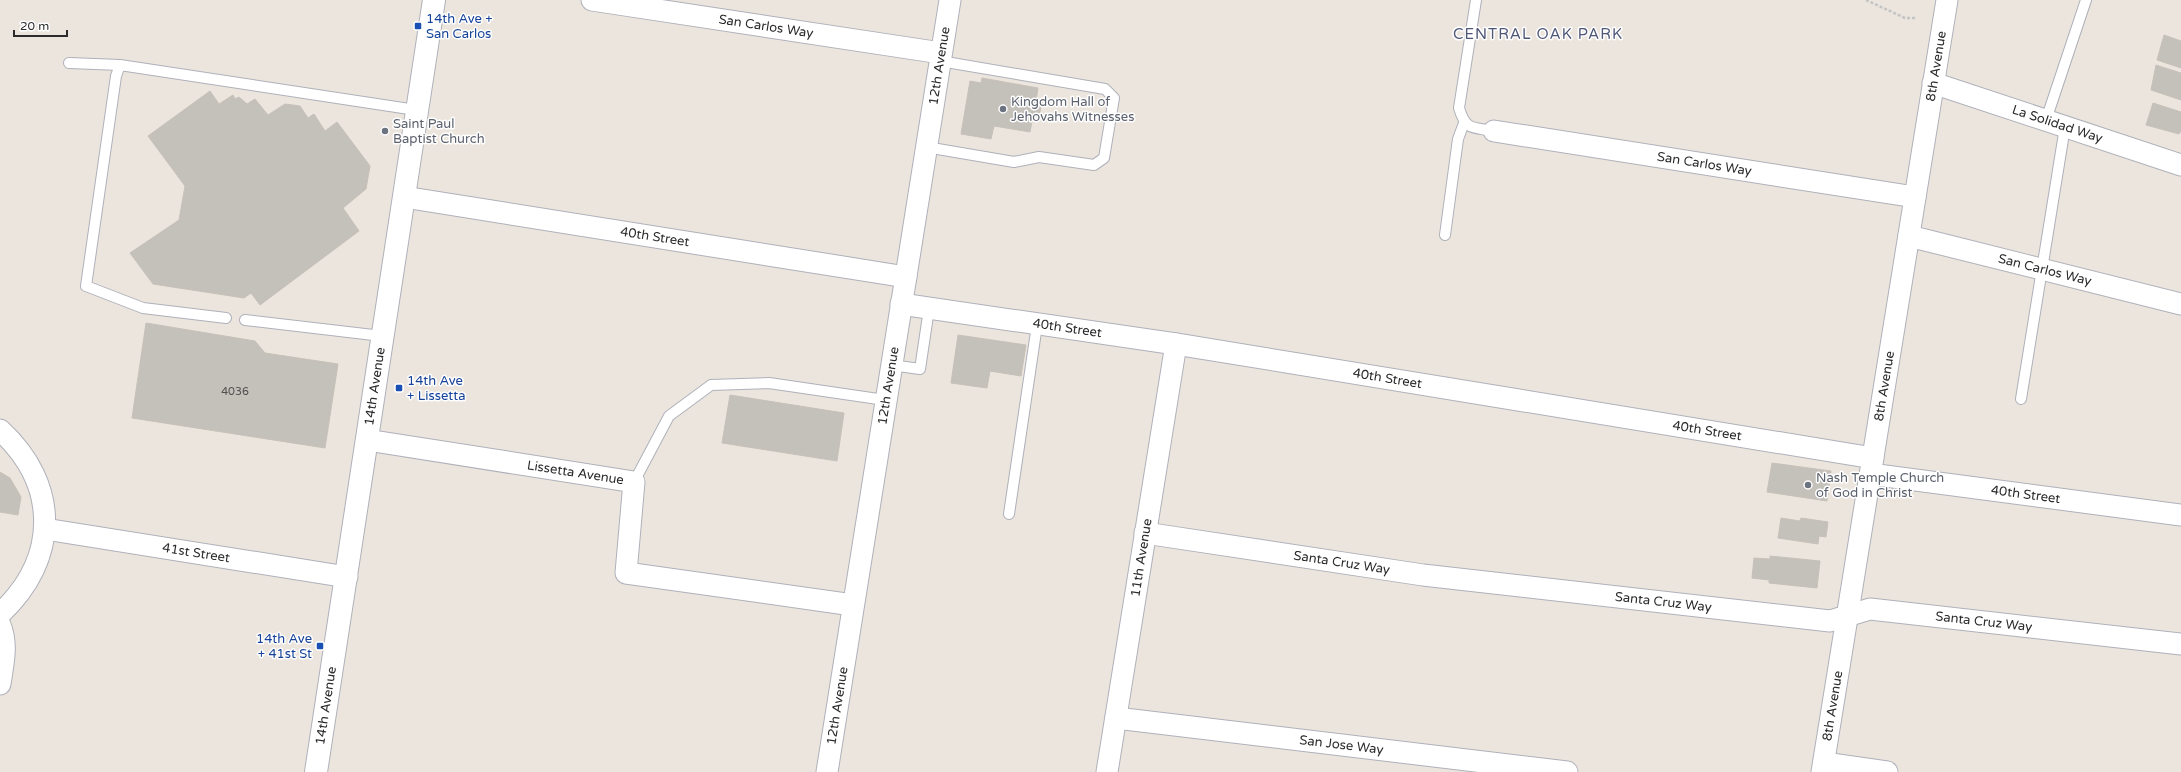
<svg xmlns="http://www.w3.org/2000/svg" width="2181" height="772" font-family="'Varela Round',sans-serif">
  <rect width="100%" height="100%" fill="#ebe5de"/>
  <path fill="#c4c0ba" stroke="#c7c1b8" d="M 2164,35 L 2181,41 L 2181,68 L 2157,60 Z
    M 2156,65 L 2181,73 L 2181,100 L 2151,90 Z
    M 982,78 L 1038,88 L 1036,101 L 1042,102 L 1039,117 L 1033,116 L 1030,132 L 994,126 L 991,139 L 961,134 L 970,81 L 981,83 Z
    M 210,91 L 219,104 L 233,95 L 235,99 L 239,97 L 247,104 L 255,99 L 268,115 L 285,104 L 300,106 L 308,118 L 314,114 L 325,131 L 337,122 L 370,166 L 366,189 L 343,208 L 359,231 L 260,305 L 251,293 L 244,298 L 153,284 L 130,253 L 179,220 L 185,186 L 148,136 Z
    M 2153,103 L 2181,112 L 2181,131 L 2179,134 L 2146,125 Z
    M 146,323 L 255,341 L 265,353 L 338,364 L 325,448 L 132,418 Z
    M 958,335 L 1026,345 L 1021,376 L 990,371 L 987,388 L 951,383 Z
    M 730,395 L 844,413 L 837,461 L 722,443 Z
    M 1772,463 L 1831,471 L 1827,501 L 1767,492 Z
    M 0,472 L 10,478 L 21,497 L 18,515 L 0,512 Z
    M 1781,518 L 1800,521 L 1801,518 L 1828,522 L 1826,537 L 1819,536 L 1818,544 L 1778,538 Z
    M 1770,556 L 1820,561 L 1817,588 L 1769,583 L 1769,580 L 1752,578 L 1754,558 L 1770,559 Z"/>
  <g fill="none" stroke-linecap="round" stroke-linejoin="round">
    <defs>
      <path id="service" d="M 1476,0 L 1459,108 C 1466,131 1472,127 1494,131
        M 69,63 L 120,65 L 416,110
        M 120,65 L 116,76 L 86,286 L 143,308 L 226,318
        M 2046,120 L 2086,0
        M 926,147 L 1014,162 L 1039,157 L 1094,165 L 1104,158 L 1114,98 L 1105,89 L 940,61
        M 1445,235 L 1458,139 L 1464,123
        M 245,320 L 382,336
        M 891,365 L 920,369 L 929,309
        M 2021,399 L 2065,127
        M 634,482 L 669,416 L 711,385 L 769,383 L 885,400
        M 1009,514 L 1037,325"/>
      <g id="minor">
        <path id="s1" d="M 592,0 L 941,53"/>
        <path id="s2" d="M 1933,83 L 2181,165"/>
        <path id="s3" d="M 1494,131 L 1915,197"/>
        <path id="s4" d="M 404,197 L 906,277"/>
        <path id="s5" d="M 1909,236 L 2181,304"/>
        <path id="s6" d="M 901,304 L 1176,344 L 1873,458"/>
        <path d="M 0,430 C 60,485 59,559 0,614"/>
        <path id="s7" d="M 367,440 L 634,482 L 626,573 L 853,605"/>
        <path id="s8" d="M 1870,474 L 2181,515"/>
        <path id="s9" d="M 45,529 L 347,577"/>
        <path id="s10" d="M 1145,533 L 1423,575 L 1830,621 L 1870,609 L 2181,644"/>
        <path d="M 0,625 C 8,645 3,663 0,684"/>
        <path id="s11" d="M 1116,718 L 1567,772"/>
        <path d="M 1824,763 L 1887,772"/>
        <path id="s12" d="M 827,772 L 950,0"/>
        <path id="s13" d="M 1107,772 L 1176,344"/>
        <path id="s14" d="M 1822,772 L 1947,0"/>
      </g>
      <g id="tertiary">
        <path id="s15" d="M 316,772 L 434,0"/>
      </g>
    </defs>
    <use href="#service" stroke="#afb1ba" stroke-width="12"/>
    <use href="#minor" stroke="#afb1ba" stroke-width="23"/>
    <use href="#tertiary" stroke="#afb1ba" stroke-width="24"/>
    <path stroke="#c4c4c4" stroke-width="2.5" stroke-dasharray="3 2" stroke-linecap="butt" d="M 1866,0 L 1905,18 L 1917,18"/>
    <use href="#service" stroke="#fff" stroke-width="10"/>
    <use href="#minor" stroke="#fff" stroke-width="21"/>
    <use href="#tertiary" stroke="#fff" stroke-width="22"/>
  </g>
  <g fill="#1a4fb4" stroke="#fff" stroke-width="1.5">
    <rect x="414" y="22" width="8" height="8" rx="2"/>
    <rect x="395" y="384" width="8" height="8" rx="2"/>
    <rect x="316" y="642" width="8" height="8" rx="2"/>
  </g>
  <g fill="#6b7280" stroke="#fff" stroke-width="1.5">
    <circle cx="1003" cy="109" r="4"/>
    <circle cx="385" cy="131" r="4"/>
    <circle cx="1808" cy="485" r="4"/>
  </g>
  <g text-anchor="middle" dominant-baseline="central" stroke-width="3" stroke-linejoin="round" paint-order="stroke">
    <g font-size="11" fill="#51504f">
      <text x="235" y="391">4036</text>
    </g>
    <g font-size="13" fill="#164399" stroke="#fff" text-anchor="start">
      <text x="426" y="19">14th Ave +<tspan x="426" dy="15">San Carlos</tspan></text>
      <text x="407" y="381">14th Ave<tspan x="407" dy="15">+ Lissetta</tspan></text>
      <text x="312" y="639" text-anchor="end">14th Ave<tspan x="312" dy="15">+ 41st St</tspan></text>
    </g>
    <g font-size="13" fill="#2b2b2b" stroke="#fff">
      <text stroke="none"><textPath href="#s1" startOffset="176">San Carlos Way</textPath></text>
      <text stroke="none"><textPath href="#s12" startOffset="715">12th Avenue</textPath></text>
      <text stroke="none"><textPath href="#s14" startOffset="715">8th Avenue</textPath></text>
      <text stroke="none"><textPath href="#s2" startOffset="131">La Solidad Way</textPath></text>
      <text stroke="none"><textPath href="#s3" startOffset="213">San Carlos Way</textPath></text>
      <text stroke="none"><textPath href="#s4" startOffset="254">40th Street</textPath></text>
      <text stroke="none"><textPath href="#s5" startOffset="140">San Carlos Way</textPath></text>
      <text stroke="none"><textPath href="#s6" startOffset="168">40th Street</textPath></text>
      <text stroke="none"><textPath href="#s6" startOffset="492">40th Street</textPath></text>
      <text stroke="none"><textPath href="#s15" startOffset="390">14th Avenue</textPath></text>
      <text stroke="none"><textPath href="#s12" startOffset="391">12th Avenue</textPath></text>
      <text stroke="none"><textPath href="#s14" startOffset="391">8th Avenue</textPath></text>
      <text stroke="none"><textPath href="#s6" startOffset="816">40th Street</textPath></text>
      <text stroke="none"><textPath href="#s7" startOffset="211">Lissetta Avenue</textPath></text>
      <text stroke="none"><textPath href="#s8" startOffset="157">40th Street</textPath></text>
      <text stroke="none"><textPath href="#s9" startOffset="153">41st Street</textPath></text>
      <text stroke="none"><textPath href="#s13" startOffset="217">11th Avenue</textPath></text>
      <text stroke="none"><textPath href="#s10" startOffset="199">Santa Cruz Way</textPath></text>
      <text stroke="none"><textPath href="#s10" startOffset="523">Santa Cruz Way</textPath></text>
      <text stroke="none"><textPath href="#s10" startOffset="847">Santa Cruz Way</textPath></text>
      <text stroke="none"><textPath href="#s15" startOffset="67">14th Avenue</textPath></text>
      <text stroke="none"><textPath href="#s12" startOffset="67">12th Avenue</textPath></text>
      <text stroke="none"><textPath href="#s14" startOffset="67">8th Avenue</textPath></text>
      <text stroke="none"><textPath href="#s11" startOffset="227">San Jose Way</textPath></text>
    </g>
    <g font-size="13" fill="#5b616d" stroke="#fff" text-anchor="start">
      <text x="1011" y="102">Kingdom Hall of<tspan x="1011" dy="15">Jehovahs Witnesses</tspan></text>
      <text x="393" y="124">Saint Paul<tspan x="393" dy="15">Baptist Church</tspan></text>
      <text x="1816" y="478">Nash Temple Church<tspan x="1816" dy="15">of God in Christ</tspan></text>
    </g>
    <g font-size="15" letter-spacing="1" fill="#4f5777" stroke="#fff">
      <text x="1538" y="34">CENTRAL OAK PARK</text>
    </g>
  </g>
  <path d="M14 30v6h53v-6" fill="none" stroke="#2b2b2b" stroke-width="2"/>
  <text x="20" y="30" font-size="12" fill="#2b2b2b" stroke="#ffffff" stroke-width="3" paint-order="stroke">20 m</text>
</svg>
